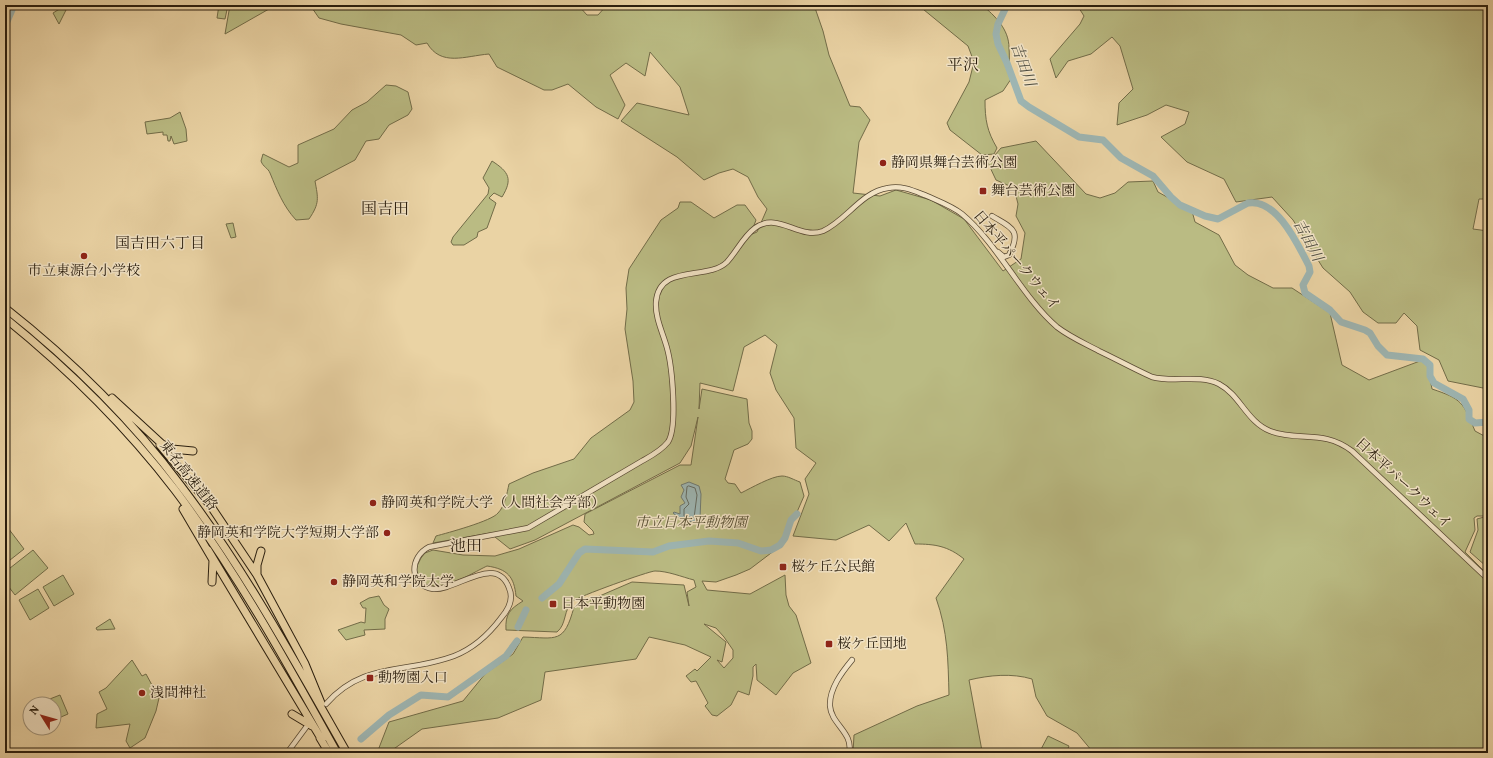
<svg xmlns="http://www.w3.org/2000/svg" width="1493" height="758" font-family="Vollkorn,'Noto Serif JP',serif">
  <rect width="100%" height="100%" fill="#ead3a4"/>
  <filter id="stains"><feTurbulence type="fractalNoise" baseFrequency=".005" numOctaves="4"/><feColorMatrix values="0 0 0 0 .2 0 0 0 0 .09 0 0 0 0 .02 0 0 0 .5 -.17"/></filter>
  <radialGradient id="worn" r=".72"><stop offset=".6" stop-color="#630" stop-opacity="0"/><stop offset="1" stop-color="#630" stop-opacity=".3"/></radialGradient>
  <path fill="#babb83" stroke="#726c48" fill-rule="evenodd" d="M 66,5 L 67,8 L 59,24 L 53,13 Z
    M 219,5 L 228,5 L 225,19 L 217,18 Z
    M 230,5 L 276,5 L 225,34 Z
    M 310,5 L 578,5 L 587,15 L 598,15 L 607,5 L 814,5 L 823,31 L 829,55 L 850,106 L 860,107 L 870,120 L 859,142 L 853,193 L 880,196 L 896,190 L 931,200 L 964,219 L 1003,271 L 1021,259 L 1025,233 L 1016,216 L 1018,204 L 1014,188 L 996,180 L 988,163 L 1001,148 L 1036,141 L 1086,194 L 1100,198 L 1115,193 L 1128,182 L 1153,181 L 1158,192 L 1192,211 L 1195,222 L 1219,235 L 1235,265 L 1248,275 L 1273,288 L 1292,288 L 1330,313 L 1342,365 L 1369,380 L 1420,361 L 1427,363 L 1432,389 C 1462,399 1463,402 1475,431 L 1488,438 L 1488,516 L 1477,516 L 1474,518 L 1475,530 L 1465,552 L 1488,575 L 1488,753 L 1091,753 L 1092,751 L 1077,733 L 1047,716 L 1036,697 L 1032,679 C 1012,673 990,675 969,680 L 982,751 L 979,753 L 853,753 L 854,735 L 917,706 L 949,695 C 948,660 948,632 936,598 L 964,559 C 948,546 935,544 915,544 L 906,523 L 889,541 L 869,525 L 836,540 L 793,536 L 809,494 L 805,479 L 816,463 L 796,448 L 794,418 L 776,390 L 770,373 L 777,345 L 765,335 L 744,347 L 733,391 L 700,383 L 699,409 L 702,389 L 747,399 L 749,423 L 752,431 L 752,439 L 748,444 L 734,450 L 725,479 L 728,483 L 735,484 L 741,493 C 751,488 772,476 782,476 C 788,476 794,480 800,482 L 804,496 L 783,544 L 750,569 L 736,575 L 716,582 L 702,581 L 707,590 L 750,594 L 785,575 L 786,595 L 789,606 L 796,615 L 811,663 L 793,673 L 776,695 L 757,680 L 756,664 L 753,667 L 753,676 L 749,695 L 738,691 L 731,705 L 717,716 L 712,715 L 705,706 L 708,703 L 696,681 L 691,682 L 686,676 L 695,669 L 697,671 L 711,657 L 685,645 L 649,637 L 636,659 L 545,672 L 541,700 L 498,718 L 422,729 L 388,753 L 377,753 L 389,722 L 463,701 L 485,674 L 513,654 L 523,637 C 557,638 564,644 574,607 L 632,582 L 684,585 L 689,606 L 687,592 L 696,587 L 694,580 C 682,577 668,571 655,571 C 649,571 577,597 573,601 C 563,610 567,624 557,632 L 506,630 C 505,614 510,609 523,601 L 516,596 C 514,577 508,569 487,566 C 468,575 423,605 416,568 L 421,558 L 425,553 L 433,550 L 463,555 L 495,556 L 519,549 L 573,525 L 579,527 L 589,535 L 594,534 L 593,531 L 584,522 L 585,514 L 680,465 L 691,465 L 698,417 L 691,446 L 680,463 L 535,540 L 510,549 L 490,533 L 433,543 L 436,536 C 447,533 492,521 498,513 C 505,506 507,493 509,484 L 533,473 L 574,459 L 591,438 L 630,410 L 634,402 L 633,381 L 625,329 L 627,309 L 626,288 L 629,269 L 661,220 L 678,208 L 680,202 L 691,202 L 714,218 L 737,205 L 745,205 L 756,220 L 753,228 L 743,238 L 757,232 L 767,209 L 758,197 L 748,177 L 733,169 L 719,173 L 704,180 L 677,157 L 621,121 L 637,103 L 689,115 L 680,87 L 650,52 L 645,76 L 626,63 L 610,75 L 625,105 L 618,119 L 596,107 L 568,84 L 552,90 L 544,90 L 497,67 L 489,54 C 465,56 441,67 427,43 L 416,45 L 401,35 L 341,24 L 319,18 ZM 704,624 L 716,628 L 724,637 L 733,650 L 733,658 L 724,668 L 717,660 L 722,662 L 726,642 Z
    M 918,5 L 982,5 C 995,16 1009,29 1009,48 C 1010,59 1008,68 1011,79 L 1003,91 L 985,100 C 985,120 987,131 997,148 L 994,154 L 982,155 L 950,130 L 947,123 L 969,82 L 974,62 L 968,46 Z
    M 1077,5 L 1488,5 L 1488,199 L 1479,199 L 1473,229 L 1488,231 L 1488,389 L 1448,381 L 1439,360 L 1420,350 L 1417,326 L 1404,313 L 1396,323 L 1378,323 L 1363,312 L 1350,292 L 1323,268 L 1293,220 L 1272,197 L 1236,202 L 1224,179 L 1187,162 L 1161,137 L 1185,124 L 1189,112 L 1166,105 L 1147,115 L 1117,125 L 1119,103 L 1133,89 L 1120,46 L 1112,37 L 1091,54 L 1068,61 L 1056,78 L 1050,59 L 1080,24 L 1084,16 Z
    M 386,85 L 396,86 L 408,92 L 412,109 L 408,115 L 389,125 L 379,139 L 366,141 L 355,160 L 315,181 C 318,198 320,203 309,219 L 296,220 C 283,206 277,190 270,173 C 268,168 263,167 261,161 L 263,154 L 289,167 L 298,163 L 298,145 L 334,129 L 352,110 L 367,102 Z
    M 180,112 L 186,129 L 187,141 L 174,144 L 171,136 L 170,141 L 168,141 L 167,135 L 163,135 L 163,132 L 147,134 L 145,122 L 170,118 Z
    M 492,161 C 509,172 513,179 502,197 L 494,193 L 489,198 L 496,203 L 487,228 L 478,232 L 477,237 L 464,245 L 453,245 L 451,242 L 453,237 L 488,194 L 489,188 L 483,178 Z
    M 233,223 L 236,237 L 231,238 L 226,224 Z
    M 1484,517 L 1488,519 L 1484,536 L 1488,540 L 1487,567 L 1470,552 L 1478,530 L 1477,519 Z
    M 5,524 L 24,549 L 5,564 Z
    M 33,550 L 48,568 L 15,595 L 5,582 L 5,572 Z
    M 63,575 L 74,594 L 54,606 L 43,587 Z
    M 38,589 L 49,608 L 30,620 L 19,600 Z
    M 379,596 L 384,605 L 389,609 L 385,619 L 385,629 L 364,630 L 365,635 L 346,640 L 338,630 L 361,622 L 365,623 L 366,608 L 363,608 L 360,603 L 369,598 Z
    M 110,619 L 115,629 L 97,630 L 96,628 Z
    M 132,660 L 142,676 L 146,674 L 159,698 L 156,711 L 145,738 L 130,748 L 126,741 L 130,724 L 96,728 L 97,714 L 107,709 L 99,692 L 106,688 Z
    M 60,695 L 68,714 L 54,720 L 54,704 L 37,704 Z
    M 1048,736 L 1069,746 L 1066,753 L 1039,753 Z"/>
  <path fill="#9db5b2" stroke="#6f7970" d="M 689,482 L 699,486 L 701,494 L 700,519 L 696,522 L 683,521 L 673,513 L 674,512 L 680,514 L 680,506 L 685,503 L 681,497 L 684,490 L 681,485 Z"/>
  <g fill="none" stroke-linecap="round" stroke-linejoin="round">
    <path stroke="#646a60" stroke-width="1" d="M 689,486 L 695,488 L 697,495 L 694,518 L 687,518 L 684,516 L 684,509 L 689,504 L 686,497 L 687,487 Z"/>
    <path stroke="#9db5b2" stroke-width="7" d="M 1007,5 L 998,24 L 996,34 L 998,44 L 1007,63 L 1021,101 L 1029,107 L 1079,137 L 1103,140 L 1121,158 L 1153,176 L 1171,197 L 1180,205 L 1205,216 L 1218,219 L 1248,203 C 1277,198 1298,245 1309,266 L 1310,272 L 1303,285 L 1305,293 L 1330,310 L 1341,322 L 1365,330 L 1370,333 L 1378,346 L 1387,355 L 1423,359 L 1430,365 L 1430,376 L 1434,383 L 1463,399 L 1469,410 L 1469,419 L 1475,423 L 1488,422
      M 5,26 L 14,5
      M 542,598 L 559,584 L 579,553 L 585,549 L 653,552 L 669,546 L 709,541 L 738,543 L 761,551 L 771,550 L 780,545 L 785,538 L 791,520 L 797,514
      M 518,627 L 526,610
      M 361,739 L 389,715 L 421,695 L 448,697 L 506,656 L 517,641"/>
    <defs>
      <path id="tertiary" d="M 992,216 C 1012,228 1022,230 1009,255 L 1004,257 L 998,252
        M 326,704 C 363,661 407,674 454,656 C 472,649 489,634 501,618 C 508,610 514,599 509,588 C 496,553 456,591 433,589 C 409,586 409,557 429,547 L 528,528 L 642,461 C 651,456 661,451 668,442 C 678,427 672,366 667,348 C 663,333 655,318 656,302 C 659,263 708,281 727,262 C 737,251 743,237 755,228 C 778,211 799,240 823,231 C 847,220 861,192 888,188 C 902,185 914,191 927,196 C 938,201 952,206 962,214 C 998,244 1022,297 1057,327 C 1070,337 1084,343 1099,351 C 1116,359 1134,369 1152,377 C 1174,383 1198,374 1219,384 C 1240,395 1247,422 1270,431 C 1300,442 1323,429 1352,451 L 1488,579
        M 5,752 L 5,753
        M 287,753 L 307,726
        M 849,753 C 854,733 831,724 830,706 C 829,689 842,672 852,660"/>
      <path id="motorway" d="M 5,308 C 71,360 131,419 181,486 C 245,570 295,662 347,753
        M 5,318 C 68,369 126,426 175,490 C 237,572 287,663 337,753
        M 112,398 L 162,444 L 172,449 L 193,451
        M 160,445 L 210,505 L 257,575
        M 183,509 L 213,560 L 212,582
        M 208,550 L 322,740
        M 261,551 L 257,565 L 257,575 L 305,664 L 321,703
        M 292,714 L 312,726
        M 320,738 L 329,753"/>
    </defs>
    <use href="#tertiary" stroke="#5a4b34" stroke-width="6"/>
    <use href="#motorway" stroke="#2a1e0e" stroke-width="9"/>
    <use href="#tertiary" stroke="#f1e2c4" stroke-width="4.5"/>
    <use href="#motorway" stroke="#ead3a4" stroke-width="7"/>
  </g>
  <g fill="#8f2418" stroke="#f1e2c4" stroke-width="1.5">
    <circle cx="883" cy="163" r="4"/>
    <rect x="979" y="187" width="8" height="8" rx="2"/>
    <circle cx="84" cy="256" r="4"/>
    <circle cx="373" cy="503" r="4"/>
    <circle cx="387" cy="533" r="4"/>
    <rect x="779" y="563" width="8" height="8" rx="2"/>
    <circle cx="334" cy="582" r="4"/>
    <rect x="549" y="600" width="8" height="8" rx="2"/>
    <rect x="825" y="640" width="8" height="8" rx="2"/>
    <rect x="366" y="674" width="8" height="8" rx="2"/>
    <circle cx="142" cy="693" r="4"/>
  </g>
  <g text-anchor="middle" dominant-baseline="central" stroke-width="3" stroke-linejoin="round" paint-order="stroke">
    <g font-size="14" fill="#2a1e0e" stroke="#f1e2c4" text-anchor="start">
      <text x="891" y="163">静岡県舞台芸術公園</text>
      <text x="991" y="191">舞台芸術公園</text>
      <text x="84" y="271" text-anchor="middle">市立東源台小学校</text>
      <text x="381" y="503">静岡英和学院大学（人間社会学部）</text>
      <text x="379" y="533" text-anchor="end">静岡英和学院大学短期大学部</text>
      <text x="791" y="567">桜ケ丘公民館</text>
      <text x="342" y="582">静岡英和学院大学</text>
      <text x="561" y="604">日本平動物園</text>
      <text x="837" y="644">桜ケ丘団地</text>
      <text x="378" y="678">動物園入口</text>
      <text x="150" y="693">浅間神社</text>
    </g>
    <g font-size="14" fill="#2a1e0e" stroke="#f1e2c4">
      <text transform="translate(1016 261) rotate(50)">日本平パークウェイ</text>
      <text transform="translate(188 476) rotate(52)">東名高速道路</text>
      <text transform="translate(1403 484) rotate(43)">日本平パークウェイ</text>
    </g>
    <g font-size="14" font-style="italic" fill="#554d31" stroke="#f1e2c4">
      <text x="691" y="523">市立日本平動物園</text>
    </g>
    <g font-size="15" font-style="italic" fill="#4c4b3f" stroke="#f1e2c4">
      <text transform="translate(1022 65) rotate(70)">吉田川</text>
      <text transform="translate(1307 241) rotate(62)">吉田川</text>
    </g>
    <g font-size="15" fill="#2a1e0e" stroke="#f1e2c4">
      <text x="160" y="244">国吉田六丁目</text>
    </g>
    <g font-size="16" fill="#2a1e0e" stroke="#f1e2c4">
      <text x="963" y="66">平沢</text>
      <text x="385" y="210">国吉田</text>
      <text x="466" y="547">池田</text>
    </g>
  </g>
  <rect width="1493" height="758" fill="none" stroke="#ead3a4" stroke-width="20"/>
  <rect x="6" y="6" width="1481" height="746" fill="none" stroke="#2a1e0e" stroke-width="2"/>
  <rect x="10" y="10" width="1473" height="738" fill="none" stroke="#2a1e0e"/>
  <g transform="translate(42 716) rotate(307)"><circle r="19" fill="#f1e2c4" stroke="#a1947b"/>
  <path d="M0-3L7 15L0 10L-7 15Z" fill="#8f2418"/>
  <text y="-6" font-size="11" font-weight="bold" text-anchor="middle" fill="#2a1e0e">N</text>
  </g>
  <rect width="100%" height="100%" filter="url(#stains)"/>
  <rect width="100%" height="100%" fill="url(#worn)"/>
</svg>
